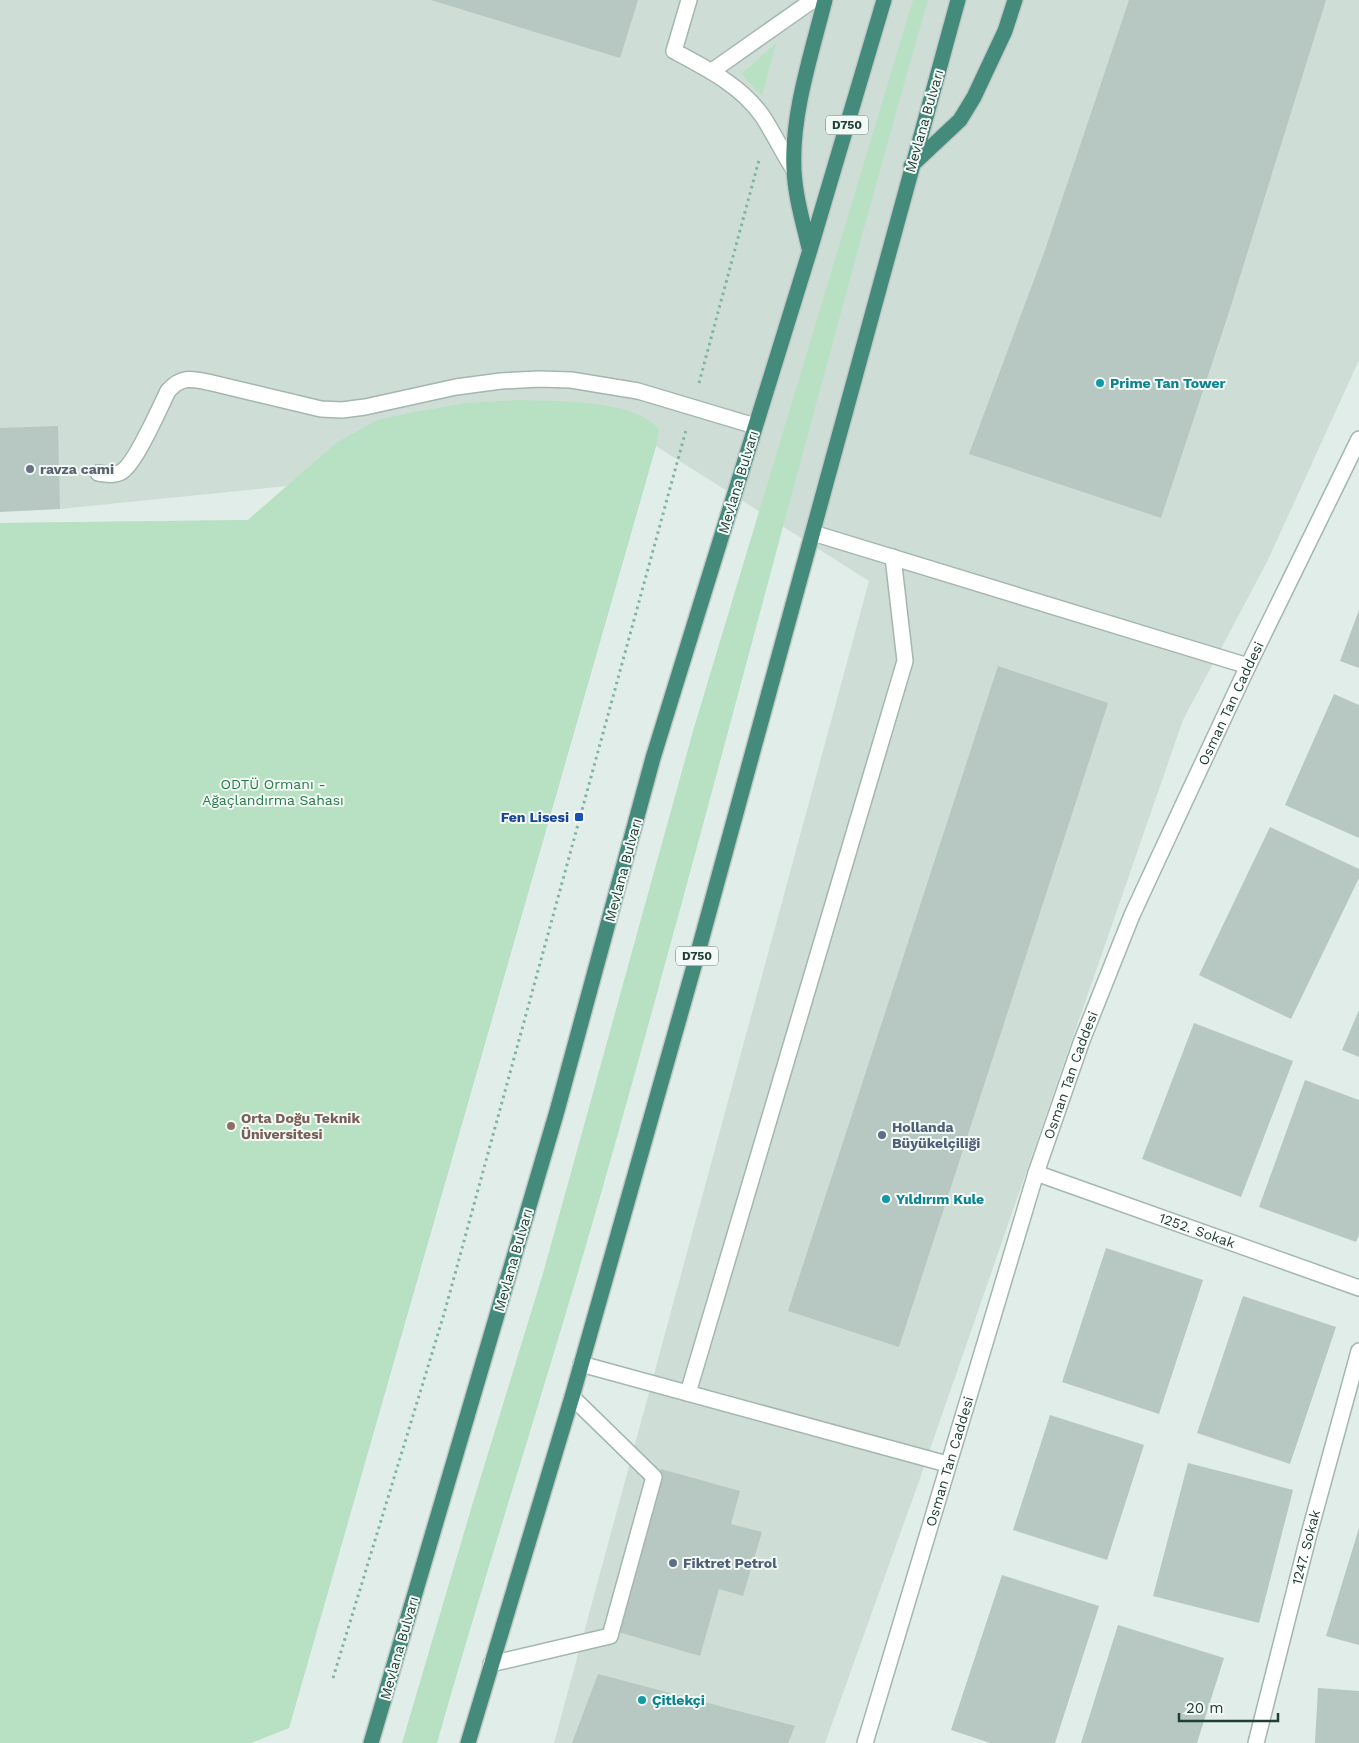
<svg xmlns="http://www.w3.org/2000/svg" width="1359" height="1743" font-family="'Work Sans',sans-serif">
  <rect width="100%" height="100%" fill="#e1ede8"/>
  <path fill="#cfddd7" d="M 0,0 L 1359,0 L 1359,360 L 1268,560 L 1183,720 L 918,1484 L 825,1743 L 554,1743 L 869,581 L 656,446 L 289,1728 L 251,1743 L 0,1743 L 0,523 L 248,520 L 287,486 L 60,509 L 0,509 Z"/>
  <path fill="#b8e1c3" d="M 913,0 L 928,0 C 816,391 717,785 606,1176 C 552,1366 491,1553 437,1743 L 402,1743 L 471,1509 L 544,1270 L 693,731 Z
    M 776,43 L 762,96 L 741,74 Z
    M 519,400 C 556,401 634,399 659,429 L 656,446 L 289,1728 L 251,1743 L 0,1743 L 0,523 L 248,520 L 336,443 L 377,420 L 409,413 L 466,403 Z"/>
  <path fill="#b6c8c1" d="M 431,0 L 638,0 L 620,58 Z
    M 1129,0 L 1326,0 L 1229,312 L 1161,518 L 969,454 L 1044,253 Z
    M 58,426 L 60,509 L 0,512 L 0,428 Z
    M 1359,610 L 1359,668 L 1340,661 Z
    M 998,666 L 1108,703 L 899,1347 L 788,1311 Z
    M 1334,694 L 1359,705 L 1359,838 L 1285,805 Z
    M 1270,827 L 1359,869 L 1359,878 L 1291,1019 L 1199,975 Z
    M 1359,1010 L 1359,1057 L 1342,1050 Z
    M 1194,1023 L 1293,1061 L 1241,1197 L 1142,1159 Z
    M 1305,1080 L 1359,1100 L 1359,1235 L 1356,1242 L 1259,1207 Z
    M 1106,1248 L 1203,1280 L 1159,1414 L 1062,1382 Z
    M 1243,1296 L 1336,1327 L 1290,1464 L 1197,1433 Z
    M 1050,1415 L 1144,1445 L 1107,1560 L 1013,1530 Z
    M 1188,1463 L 1293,1490 L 1259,1623 L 1153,1596 Z
    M 661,1469 L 740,1491 L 731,1524 L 762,1532 L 743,1596 L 719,1589 L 700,1656 L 615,1631 Z
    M 1359,1528 L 1359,1645 L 1326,1636 Z
    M 1002,1575 L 1099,1606 L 1055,1743 L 990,1743 L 951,1730 Z
    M 1118,1625 L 1224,1658 L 1197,1743 L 1081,1743 Z
    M 598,1674 L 795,1726 L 788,1743 L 572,1743 Z
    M 1318,1688 L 1359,1691 L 1359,1743 L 1315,1743 Z"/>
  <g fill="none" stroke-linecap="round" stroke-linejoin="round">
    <defs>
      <path id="service" d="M 689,0 L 674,51 C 706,68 742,86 763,117 C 774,134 783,153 794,170
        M 712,71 L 813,0
        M 491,1664 L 610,1636 L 654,1477 L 572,1397"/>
      <g id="minor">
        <path d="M 98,473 C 106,474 114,476 121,472 C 135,465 160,407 168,391 C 182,375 193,379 212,383 L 321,409 L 342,410 L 365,407 L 456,387 L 501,381 L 539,379 L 571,380 L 638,391 L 755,426"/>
        <path d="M 813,533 L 1248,666"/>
        <path id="s1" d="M 1036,1173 L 1359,1288"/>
        <path d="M 581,1364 L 947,1464"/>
        <path d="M 688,1393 L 905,661 L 893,557"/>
        <path id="s2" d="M 1256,1743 L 1309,1534 L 1359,1351"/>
      </g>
      <g id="tertiary">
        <path id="s3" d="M 865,1743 L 1036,1173 L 1081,1043 L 1132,915 L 1190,790 L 1248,666 L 1359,439"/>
      </g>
      <path id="trunk" d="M 911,166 L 960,120 L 974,97 L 1005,31 L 1015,0
        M 809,248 C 803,222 795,196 794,169 C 791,115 812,52 825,0
        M 371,1743 L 557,1111 L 653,758 L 810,250 L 884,0
        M 468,1743 L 572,1397 L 700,945 L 958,0"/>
    </defs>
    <use href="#service" stroke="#a3b6af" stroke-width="18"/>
    <use href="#minor" stroke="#a3b6af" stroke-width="18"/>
    <use href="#tertiary" stroke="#a3b6af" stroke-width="18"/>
    <use href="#trunk" stroke="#c1cac7" stroke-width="18"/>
    <path stroke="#7eb4a4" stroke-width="3" stroke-dasharray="2.5 4" stroke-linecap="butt" d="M 699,383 L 759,160
      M 333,1678 L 444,1314 L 686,430"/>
    <use href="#service" stroke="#fff" stroke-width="15"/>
    <use href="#minor" stroke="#fff" stroke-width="15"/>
    <use href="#tertiary" stroke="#fff" stroke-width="15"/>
    <use href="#trunk" stroke="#448b7c" stroke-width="15"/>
  </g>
  <g fill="#0f9aa8" stroke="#f2f9f6" stroke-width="2">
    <circle cx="1100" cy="383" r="5"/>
    <circle cx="886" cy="1199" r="5"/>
    <circle cx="642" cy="1700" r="5"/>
  </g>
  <circle fill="#6b7280" stroke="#f2f9f6" stroke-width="2" cx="30" cy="469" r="5"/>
  <rect fill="#1a4fb4" stroke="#f2f9f6" stroke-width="2" x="574" y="812" width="10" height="10" rx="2.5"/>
  <circle fill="#8d6e63" stroke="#f2f9f6" stroke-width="2" cx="231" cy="1126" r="5"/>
  <g fill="#5c6f8a" stroke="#f2f9f6" stroke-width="2">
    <circle cx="882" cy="1135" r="5"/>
    <circle cx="673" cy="1563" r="5"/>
  </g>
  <g text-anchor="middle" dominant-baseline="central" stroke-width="4" stroke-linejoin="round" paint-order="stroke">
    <g fill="#f2f9f6" stroke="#5f7870" stroke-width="1">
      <rect x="826" y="115.5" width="42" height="19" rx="4"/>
      <rect x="676" y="946.5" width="42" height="19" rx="4"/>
    </g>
    <g font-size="12" font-weight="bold" fill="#204037">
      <text x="847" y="125">D750</text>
      <text x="697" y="956">D750</text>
    </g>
    <g font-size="14" fill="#204037" stroke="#f2f9f6">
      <text transform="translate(924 121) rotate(-74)">Mevlana Bulvarı</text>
      <text transform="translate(738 482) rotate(-73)">Mevlana Bulvarı</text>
      <text stroke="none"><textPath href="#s3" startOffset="1104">Osman Tan Caddesi</textPath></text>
      <text transform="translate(623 870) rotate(-75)">Mevlana Bulvarı</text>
      <text stroke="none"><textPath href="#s3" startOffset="699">Osman Tan Caddesi</textPath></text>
      <text stroke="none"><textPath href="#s1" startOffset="171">1252. Sokak</textPath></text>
      <text transform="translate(513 1260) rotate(-74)">Mevlana Bulvarı</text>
      <text stroke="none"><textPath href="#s3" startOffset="294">Osman Tan Caddesi</textPath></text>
      <text stroke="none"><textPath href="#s2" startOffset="202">1247. Sokak</textPath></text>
      <text transform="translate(399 1648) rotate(-74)">Mevlana Bulvarı</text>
    </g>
    <g font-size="14" font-weight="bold" fill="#0d838f" stroke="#f2f9f6" text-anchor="start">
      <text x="1110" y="383">Prime Tan Tower</text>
      <text x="896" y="1199">Yıldırım Kule</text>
      <text x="652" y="1700">Çitlekçi</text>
    </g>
    <g font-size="14" font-weight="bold" fill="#5b616d" stroke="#f2f9f6" text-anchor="start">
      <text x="40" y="469">ravza cami</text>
    </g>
    <g font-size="14" fill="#267b47" stroke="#f2f9f6">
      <text x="273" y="784">ODTÜ Ormanı -<tspan x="273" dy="16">Ağaçlandırma Sahası</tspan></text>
    </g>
    <g font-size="14" font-weight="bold" fill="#164399" stroke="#f2f9f6" text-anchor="end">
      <text x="569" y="817">Fen Lisesi</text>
    </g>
    <g font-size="14" font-weight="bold" fill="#785e54" stroke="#f2f9f6" text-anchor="start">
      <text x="241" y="1118">Orta Doğu Teknik<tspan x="241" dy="16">Üniversitesi</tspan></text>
    </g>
    <g font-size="14" font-weight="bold" fill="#4e5e75" stroke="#f2f9f6" text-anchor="start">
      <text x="892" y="1127">Hollanda<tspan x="892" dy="16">Büyükelçiliği</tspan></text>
      <text x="683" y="1563">Fiktret Petrol</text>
    </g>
  </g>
  <path d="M1179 1713v8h99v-8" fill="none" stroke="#204037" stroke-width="2.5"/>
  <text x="1186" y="1713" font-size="15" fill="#204037" stroke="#f2f9f6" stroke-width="4" paint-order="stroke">20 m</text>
</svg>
